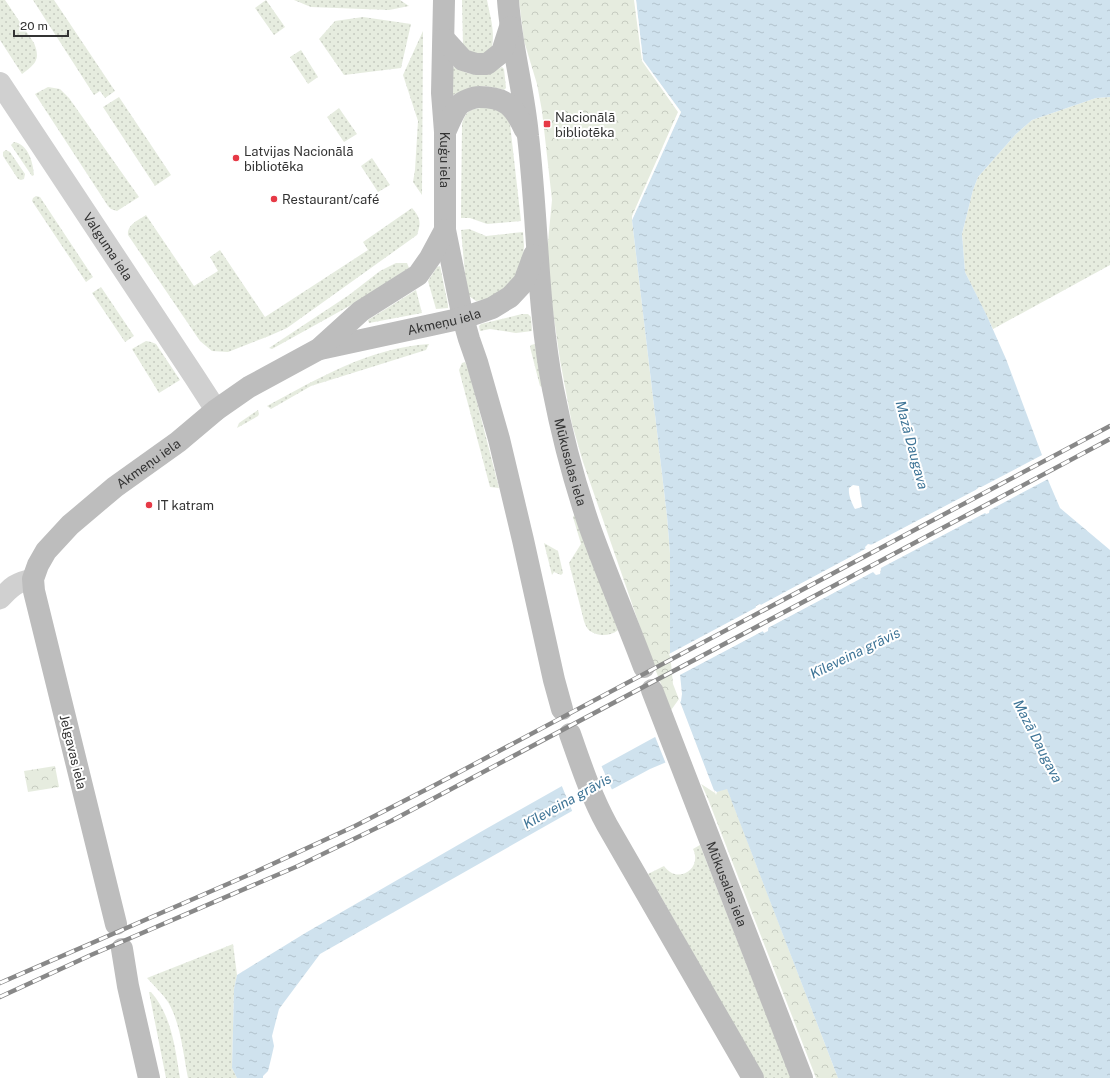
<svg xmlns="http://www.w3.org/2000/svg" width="1110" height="1078" font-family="'Public Sans',sans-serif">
  <defs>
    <pattern id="grass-dots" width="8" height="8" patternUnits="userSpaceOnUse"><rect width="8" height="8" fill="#e6ecdf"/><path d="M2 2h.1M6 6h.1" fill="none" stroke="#c6cbc0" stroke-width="1.8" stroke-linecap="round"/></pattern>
    <pattern id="park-crowns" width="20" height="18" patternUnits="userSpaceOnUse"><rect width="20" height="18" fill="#e6ecdf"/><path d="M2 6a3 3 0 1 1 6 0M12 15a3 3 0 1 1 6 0" fill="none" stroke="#c6cbc0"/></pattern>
    <pattern id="water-ripples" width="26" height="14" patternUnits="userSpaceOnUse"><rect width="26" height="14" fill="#cfe2ee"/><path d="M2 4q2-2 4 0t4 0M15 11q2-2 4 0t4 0" fill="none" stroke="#b2c2cd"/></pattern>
  </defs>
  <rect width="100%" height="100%" fill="#fff"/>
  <path fill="url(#grass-dots)" d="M 0,0 L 5,0 L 34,43 C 41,60 35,64 22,74 L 0,40 Z
    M 33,0 L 54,0 L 115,91 L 105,98 L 100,91 L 94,95 Z
    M 266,0 L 285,27 L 274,35 L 255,8 Z
    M 294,0 L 400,0 L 409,6 L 389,10 L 311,7 Z
    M 462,0 L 487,0 C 490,16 496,34 491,50 L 481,55 L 466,50 L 463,45 Z
    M 363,17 L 411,24 L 401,68 L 344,75 L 319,39 L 335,21 Z
    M 423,31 L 422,195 L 413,182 L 415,170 L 418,121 L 403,75 Z
    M 301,50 L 318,77 L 308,84 L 290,57 Z
    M 454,67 C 473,77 482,77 502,67 L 504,69 L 506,88 L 504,90 C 480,84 476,85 453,95 L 451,91 L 452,69 Z
    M 48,87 L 60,89 L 69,98 L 139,197 L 117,211 L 111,209 L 108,206 L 35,94 Z
    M 119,97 L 171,175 L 155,186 L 103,107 Z
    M 1110,97 L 1110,265 L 993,329 L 965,272 L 962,234 L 973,190 L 978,177 L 1016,134 L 1032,120 L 1096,98 Z
    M 488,107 L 504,113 L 510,124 L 521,221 L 487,224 L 470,218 L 461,218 L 462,124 C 466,108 474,109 488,107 Z
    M 339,108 L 357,134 L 344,142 L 327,117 Z
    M 14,142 C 28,144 33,162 34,175 L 32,176 L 11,145 Z
    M 6,150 L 10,152 L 25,174 L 24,179 L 21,180 L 18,179 L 3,156 L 3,152 Z
    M 372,158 L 390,185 L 378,192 L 361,166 Z
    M 36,196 L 40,197 L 93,277 L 86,282 L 32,201 L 33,198 Z
    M 412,208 C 421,218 421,223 417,235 L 287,328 L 269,336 L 228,352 L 212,351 L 200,341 L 128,235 C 127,224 139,220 146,215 L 194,286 L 218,271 L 210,257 L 220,250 L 265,317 L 368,250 L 363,242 Z
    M 469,229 L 486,236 L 523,232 L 524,246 L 523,257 L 516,275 L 509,286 L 489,299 L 476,301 L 469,296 L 465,274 L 461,230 Z
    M 396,263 L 407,263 L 409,268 L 353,304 L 272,349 L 269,348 L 349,295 L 380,271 Z
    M 440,266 L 448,305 L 448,308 L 436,309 L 428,281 L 437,267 Z
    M 101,287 L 134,336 L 125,342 L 92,293 Z
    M 416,290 L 422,313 L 369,323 L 368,320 Z
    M 522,314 L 528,314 L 531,317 L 532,331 L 516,333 L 490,329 L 480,331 L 479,326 L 481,324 Z
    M 146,341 L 151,342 L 156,344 L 180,380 L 159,393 L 132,349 Z
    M 429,344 L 426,350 L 311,386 L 271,409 L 267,406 C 319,378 369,348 429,344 Z
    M 535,344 L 542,387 L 540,386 L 530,347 L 531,345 Z
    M 465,362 L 469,371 L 499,488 L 490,487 L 459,370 L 462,363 Z
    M 258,410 L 259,414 L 258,416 L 237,428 L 239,423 Z
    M 575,514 L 618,630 C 611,636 598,637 590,631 C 586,628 584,622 583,617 L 569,563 L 581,544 L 573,517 Z
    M 544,543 L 558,551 L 563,573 L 561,575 L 554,572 L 552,575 Z
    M 700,845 L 791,1078 L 764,1078 L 648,874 L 664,866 C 677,885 703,869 693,849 Z
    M 233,944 L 237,975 L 234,989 L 232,1068 L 237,1078 L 188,1078 C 183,1053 181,1024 168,1002 C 162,993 154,986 147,978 Z
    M 149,992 L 151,992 C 172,1016 175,1048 180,1078 L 166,1078 Z"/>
  <path fill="url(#park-crowns)" d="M 519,0 L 636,0 L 643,60 L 681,112 L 632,220 L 667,516 L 670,553 L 670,653 L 673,684 L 716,795 L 717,792 L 727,788 L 838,1078 L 816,1078 L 708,799 L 688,754 L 649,653 L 583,462 L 572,424 L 560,360 L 550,291 L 547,252 L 552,200 L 542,111 L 537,84 L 524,41 Z
    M 55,766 L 59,787 L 28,792 L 24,771 Z"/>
  <path fill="url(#water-ripples)" fill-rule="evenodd" d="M 636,0 L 1110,0 L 1110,97 L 1096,98 L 1032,120 L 1016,134 L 978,177 L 973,190 L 962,234 L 965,272 L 987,316 L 1006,359 L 1042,455 L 1048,480 L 1060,508 L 1110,550 L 1110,1078 L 838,1078 L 727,789 L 717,792 L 669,761 L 650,769 L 572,811 L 320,954 L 279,1009 L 272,1036 L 274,1046 L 271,1059 L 268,1071 L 263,1076 L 263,1078 L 237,1078 L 232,1068 L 234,989 L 237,975 L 307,932 L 484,830 L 562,786 L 602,766 L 655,737 L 681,701 L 682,694 L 680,674 L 670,653 L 670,553 L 667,516 L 632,220 L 681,112 L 643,60 ZM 853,485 L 859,486 L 862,507 L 855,509 C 852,504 848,495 849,488 ZM 979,487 L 984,487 L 990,507 L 989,513 L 986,514 L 982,509 L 976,490 ZM 868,544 L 873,545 L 881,569 L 880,574 L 876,575 L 873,572 L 865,547 ZM 760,604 C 767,609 769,623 768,631 L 764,633 C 759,626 754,614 756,606 Z"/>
  <path fill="#fff" d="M 634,0 L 636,0 L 643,60 L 681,112 L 632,220 L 632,216 L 678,112 L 642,61 Z
    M 1044,454 L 1050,478 L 988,511 L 988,507 L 983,489 L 980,489 L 978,491 L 984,508 L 987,512 L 879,569 L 871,546 L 869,546 Z
    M 867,548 L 875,571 L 766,629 L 762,608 L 760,606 L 758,607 L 757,609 L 762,627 L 765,630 L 678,676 L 669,654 Z
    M 679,699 L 715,793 L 669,763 L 666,764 L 654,734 Z
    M 601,765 L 613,792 L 573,813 L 561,784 Z"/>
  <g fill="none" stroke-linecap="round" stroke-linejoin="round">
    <path stroke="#d0d0d0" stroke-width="21" d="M 0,599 C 11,587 16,582 33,579"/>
    <path stroke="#d0d0d0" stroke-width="22" id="s1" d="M 0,83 L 194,376 L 216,410"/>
    <g stroke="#bdbdbd" stroke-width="22">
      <path id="s2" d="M 444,0 L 442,93 L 445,132 L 445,230 L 463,318 L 469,339 L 477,362 L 499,439 L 523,540 L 554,680 L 562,709"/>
      <path id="s3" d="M 508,0 C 511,46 524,90 528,136 C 538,220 537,306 553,389 C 562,435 574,481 589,525 C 606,573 626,619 644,667"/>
      <path d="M 444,39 L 463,60 L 476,64 L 487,64 L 502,52 L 510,27"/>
      <path d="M 445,132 C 449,124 453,112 459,105 C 463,101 474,97 479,97 C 506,97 514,106 525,130"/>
      <path id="s4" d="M 320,349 L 431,325 L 463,318 L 492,308 L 510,297 L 524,282 L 534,255"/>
      <path id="s5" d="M 652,690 L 802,1078"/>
      <path d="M 570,734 C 581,765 591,796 607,825 L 753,1078"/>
      <path id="s6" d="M 116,924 L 34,591 L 33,579 L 38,565 L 46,551 L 70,525 L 115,487 L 178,442 L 216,410 L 249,387 L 319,349 L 361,311 L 418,275 L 430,258 L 445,230"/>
      <path d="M 122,949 L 128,986 L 149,1078"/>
    </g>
    <defs>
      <path id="rail" d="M 0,983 L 253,873 L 355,826 L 435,785 L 1110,426
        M 0,997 L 91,955 L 298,866 L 391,821 L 1110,439"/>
    </defs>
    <use href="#rail" stroke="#888" stroke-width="4.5"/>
    <use href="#rail" stroke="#fff" stroke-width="3" stroke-dasharray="9" stroke-linecap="butt"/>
  </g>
  <g fill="#e63946" stroke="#fff" stroke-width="1.5">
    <rect x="543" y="120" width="8" height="8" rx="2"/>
    <circle cx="236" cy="158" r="4"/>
    <circle cx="274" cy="199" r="4"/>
    <circle cx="149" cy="505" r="4"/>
  </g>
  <g text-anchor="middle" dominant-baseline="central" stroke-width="4" stroke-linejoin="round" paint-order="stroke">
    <g font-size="13" fill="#333" stroke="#fff" text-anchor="start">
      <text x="555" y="117">Nacionālā<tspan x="555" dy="15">bibliotēka</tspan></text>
      <text x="244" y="151">Latvijas Nacionālā<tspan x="244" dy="15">bibliotēka</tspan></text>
      <text x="282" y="199">Restaurant/café</text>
      <text x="157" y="505">IT katram</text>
    </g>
    <g font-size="13" fill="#333" stroke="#fff">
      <text stroke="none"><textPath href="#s2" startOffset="160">Kuģu iela</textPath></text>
      <text stroke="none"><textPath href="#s1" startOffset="196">Valguma iela</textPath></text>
      <text stroke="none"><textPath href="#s4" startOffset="127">Akmeņu iela</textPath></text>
      <text stroke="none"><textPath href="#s3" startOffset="467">Mūkusalas iela</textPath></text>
      <text stroke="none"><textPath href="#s6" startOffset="521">Akmeņu iela</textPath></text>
      <text transform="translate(73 752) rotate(76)">Jelgavas iela</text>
      <text stroke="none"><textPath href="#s5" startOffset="208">Mūkusalas iela</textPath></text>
    </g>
    <g font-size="14" font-style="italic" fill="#3f7597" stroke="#fff">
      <text transform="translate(912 445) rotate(75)">Mazā Daugava</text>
      <text transform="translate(855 653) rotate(-26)">Kīleveina grāvis</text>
      <text transform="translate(1038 741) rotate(63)">Mazā Daugava</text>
      <text transform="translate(567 801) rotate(-29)">Kīleveina grāvis</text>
    </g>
  </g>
  <path d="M14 30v6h54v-6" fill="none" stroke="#333333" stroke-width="2"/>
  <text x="20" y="30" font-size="12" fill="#333333" stroke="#ffffff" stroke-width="3" paint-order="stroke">20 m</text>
</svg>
